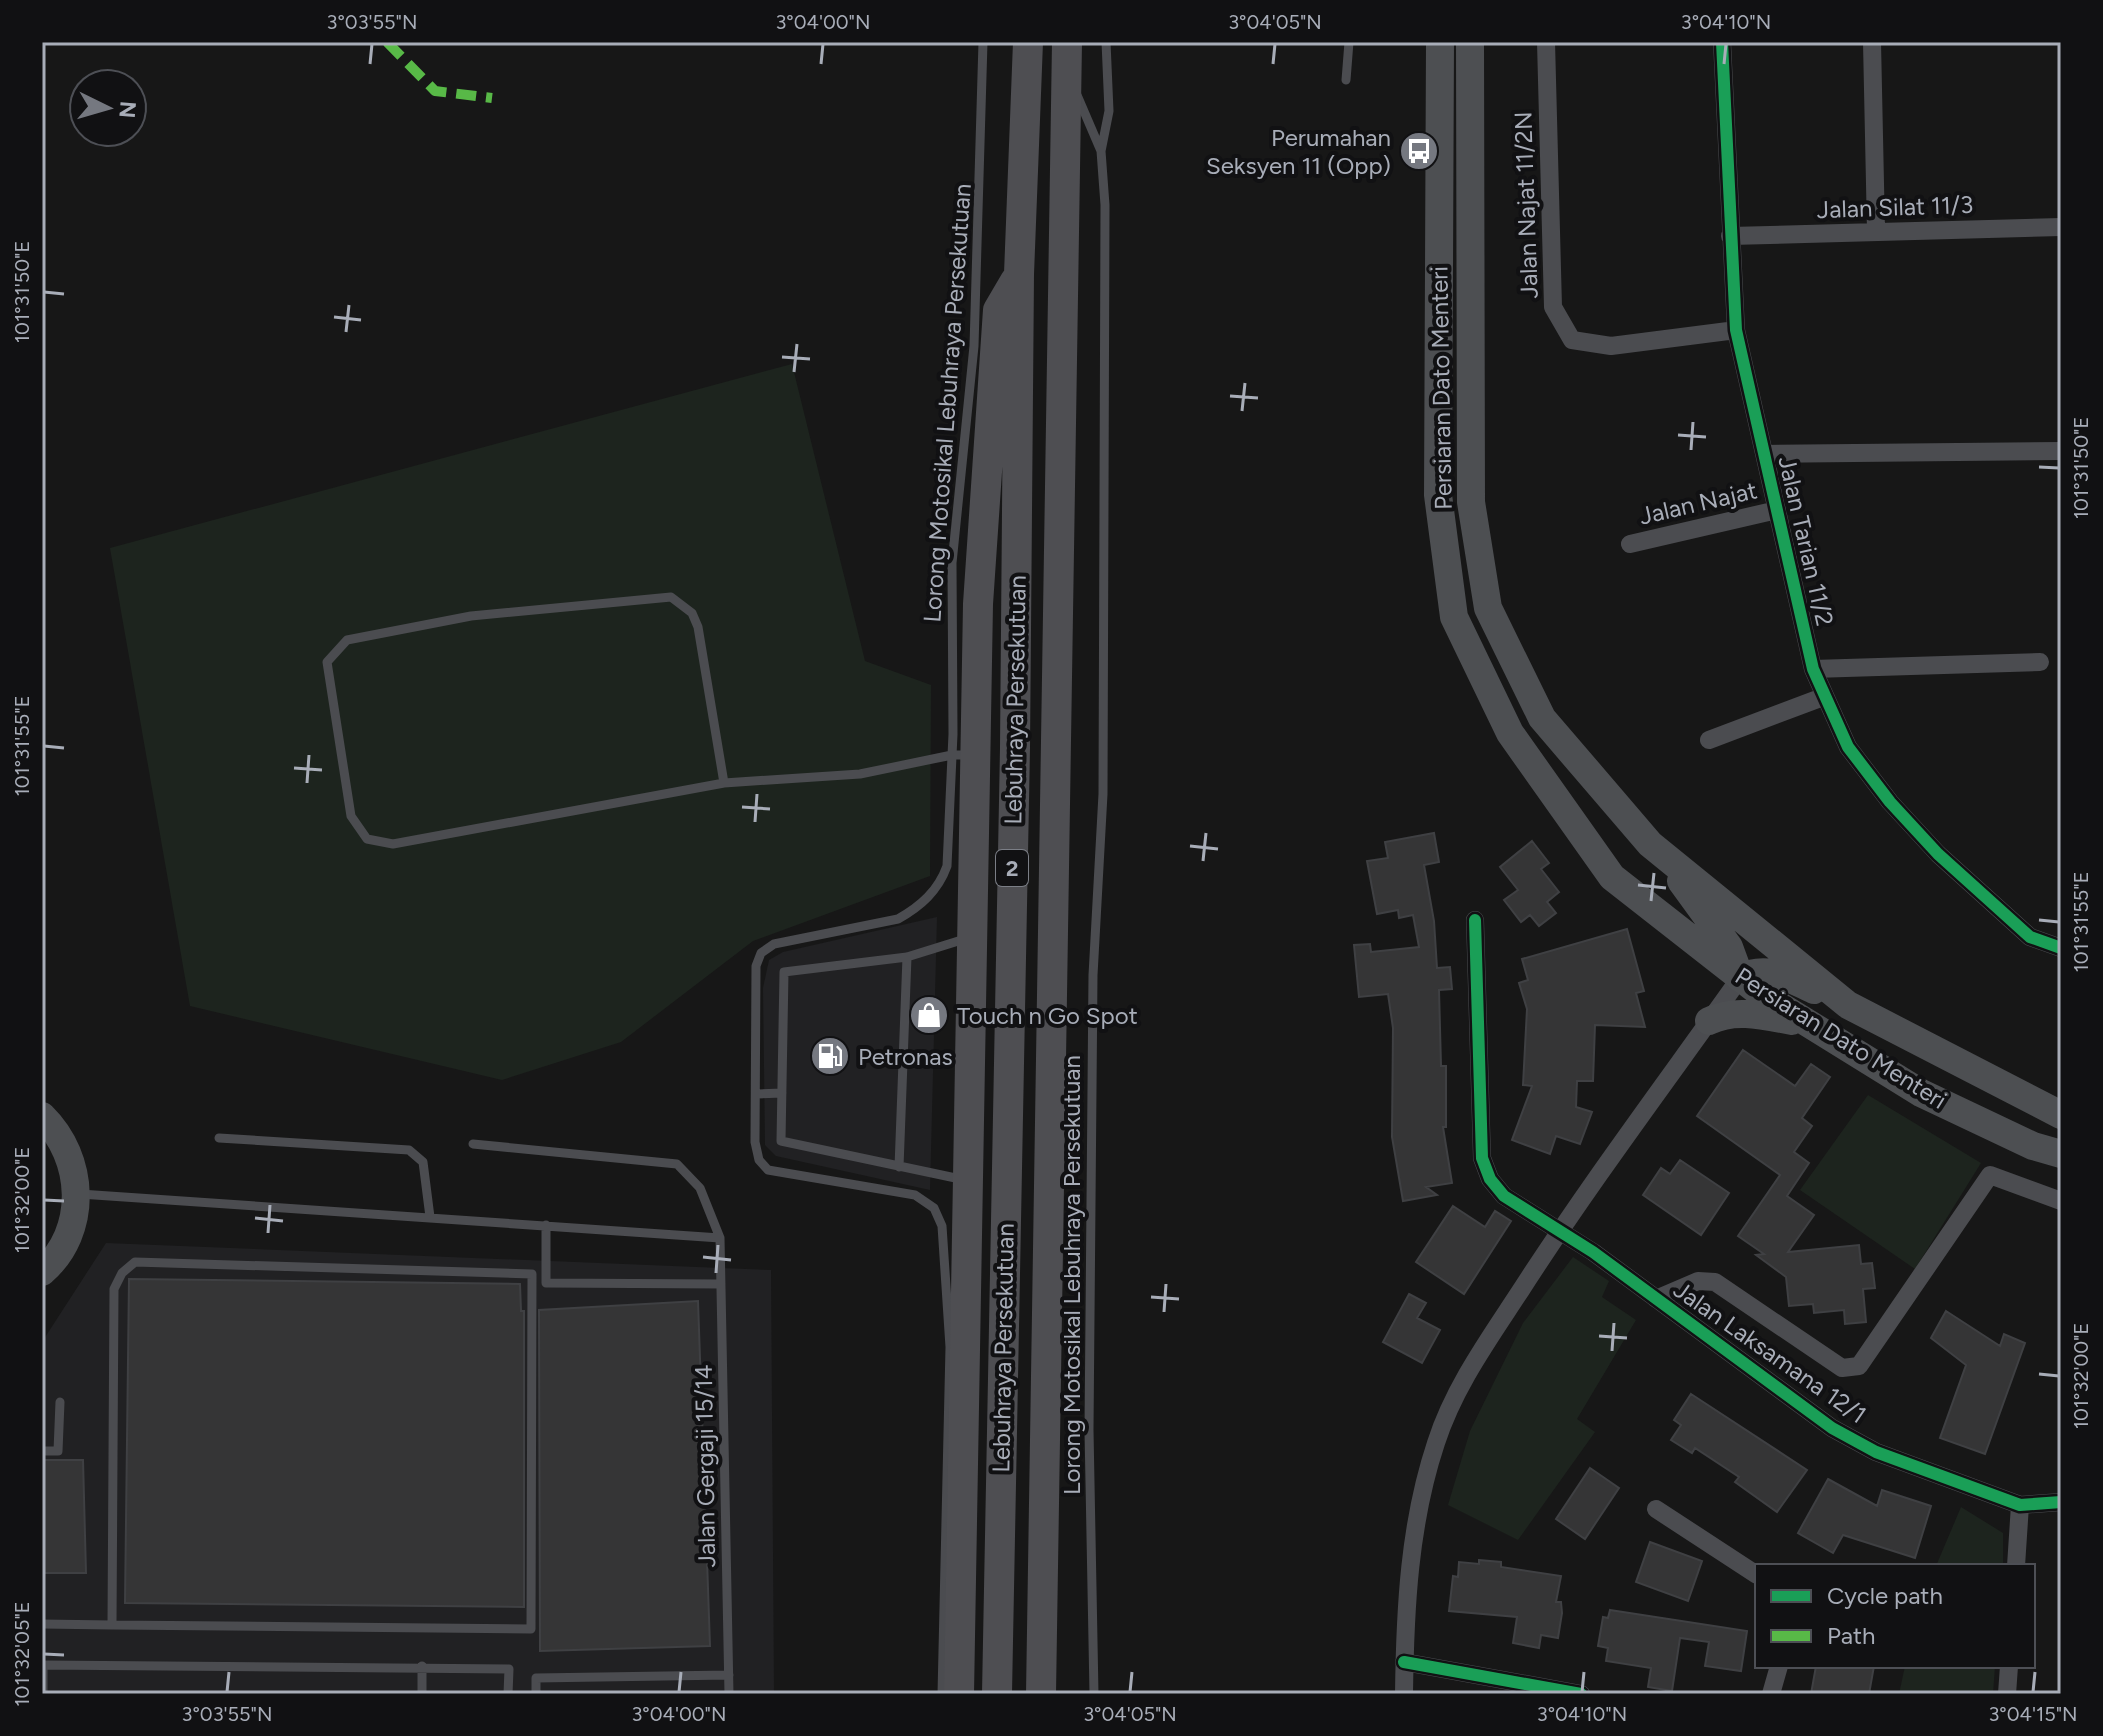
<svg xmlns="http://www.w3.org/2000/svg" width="2103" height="1736" font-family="Figtree,sans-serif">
  <rect width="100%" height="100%" fill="#171717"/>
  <path fill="#212123" d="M 937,917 L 930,1190 L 776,1156 L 765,1145 L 763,988 L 769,960 L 783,952 Z
    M 106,1243 L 771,1270 L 774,1694 L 42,1694 L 42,1342 Z"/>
  <path fill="#1d241e" d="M 792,364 L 865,661 L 931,685 L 930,876 L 753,941 L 621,1042 L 502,1080 L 190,1006 L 110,548 Z
    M 1868,1095 L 1981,1163 L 1915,1269 L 1800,1190 Z
    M 1573,1257 L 1609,1281 L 1602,1297 L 1636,1320 L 1577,1419 L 1595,1432 L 1518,1540 L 1448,1505 L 1470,1431 L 1523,1323 Z
    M 1961,1507 L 2003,1533 L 2003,1566 L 1936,1566 Z
    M 1905,1666 L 1995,1666 L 1993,1694 L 1899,1694 Z"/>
  <path fill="#353536" stroke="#3f4043" stroke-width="2" d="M 1434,833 L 1439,862 L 1424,865 L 1434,921 L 1437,968 L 1450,967 L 1452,989 L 1439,990 L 1441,1066 L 1446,1066 L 1446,1127 L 1443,1127 L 1452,1183 L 1426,1187 L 1437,1195 L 1403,1201 L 1392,1137 L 1393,1028 L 1388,994 L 1359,997 L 1354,945 L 1370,944 L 1371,952 L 1419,947 L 1413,915 L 1399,918 L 1398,910 L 1377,914 L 1367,861 L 1388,858 L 1385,842 Z
    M 1532,841 L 1549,863 L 1541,869 L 1559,892 L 1547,902 L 1556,913 L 1539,926 L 1530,915 L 1521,922 L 1504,900 L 1518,890 L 1500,867 Z
    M 1627,929 L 1644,991 L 1636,993 L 1645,1027 L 1595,1025 L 1593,1081 L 1577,1081 L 1576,1107 L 1592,1112 L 1580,1144 L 1556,1136 L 1550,1154 L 1512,1140 L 1532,1086 L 1523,1085 L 1527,1009 L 1519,983 L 1528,980 L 1522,959 Z
    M 1743,1050 L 1795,1086 L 1811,1064 L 1830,1077 L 1802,1118 L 1812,1126 L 1794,1152 L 1809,1163 L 1787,1196 L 1814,1215 L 1788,1252 L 1859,1245 L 1861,1264 L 1872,1263 L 1875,1288 L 1863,1289 L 1866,1322 L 1845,1324 L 1844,1310 L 1814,1313 L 1813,1304 L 1789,1306 L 1786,1277 L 1756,1255 L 1764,1254 L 1738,1236 L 1780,1175 L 1697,1116 Z
    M 1680,1160 L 1729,1193 L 1701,1235 L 1643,1195 L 1661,1168 L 1670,1174 Z
    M 1453,1206 L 1485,1227 L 1495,1211 L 1511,1221 L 1464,1294 L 1416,1262 Z
    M 129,1279 L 520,1284 L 521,1311 L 524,1311 L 524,1607 L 125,1603 Z
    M 1409,1294 L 1426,1303 L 1417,1318 L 1440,1330 L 1422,1363 L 1383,1342 Z
    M 698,1301 L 710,1646 L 540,1651 L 539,1310 Z
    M 1946,1311 L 2000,1346 L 2004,1334 L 2025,1343 L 1985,1454 L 1940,1438 L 1966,1365 L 1931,1338 Z
    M 1691,1394 L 1807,1470 L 1777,1512 L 1735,1482 L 1739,1477 L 1695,1448 L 1692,1453 L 1671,1440 L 1681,1425 L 1674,1420 Z
    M 42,1460 L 83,1460 L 86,1573 L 42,1573 Z
    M 1590,1468 L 1619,1488 L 1585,1539 L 1556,1519 Z
    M 1828,1479 L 1877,1506 L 1882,1490 L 1931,1506 L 1915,1558 L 1843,1535 L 1833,1553 L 1798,1533 Z
    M 1650,1542 L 1702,1561 L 1688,1601 L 1636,1582 Z
    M 1479,1560 L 1501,1562 L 1501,1567 L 1561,1576 L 1556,1602 L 1561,1602 L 1562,1613 L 1558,1638 L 1541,1635 L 1539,1648 L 1513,1643 L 1517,1617 L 1449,1611 L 1453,1576 L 1458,1577 L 1459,1562 L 1479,1564 Z
    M 1610,1610 L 1747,1631 L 1741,1671 L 1705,1666 L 1709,1642 L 1680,1638 L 1672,1691 L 1648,1687 L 1651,1668 L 1606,1661 L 1608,1648 L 1598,1646 L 1603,1617 L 1608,1618 Z
    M 1816,1666 L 1874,1666 L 1869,1694 L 1811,1694 Z"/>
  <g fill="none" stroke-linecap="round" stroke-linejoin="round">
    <path stroke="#4b4c50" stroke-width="9" d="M 1346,80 L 1349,42
      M 1077,95 L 1101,151
      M 724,783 L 698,627 L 692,613 L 671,597 L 471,616 L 347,640 L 327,662 L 351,816 L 367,839 L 393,844 L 724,783 L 860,774 L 952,755 L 971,755
      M 758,1094 L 782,1093
      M 219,1138 L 409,1150 L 423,1162 L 430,1217
      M 473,1144 L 677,1164 L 700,1188 L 720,1238
      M 899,1167 L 907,957
      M 965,1180 L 781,1141 L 784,972 L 907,957 L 968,938
      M 80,1194 L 720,1238 L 729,1694
      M 546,1225 L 546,1283 L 721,1284
      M 42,1451 L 58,1451 L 60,1402
      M 42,1624 L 112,1625 L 531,1629 L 532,1274 L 135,1262 L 122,1273 L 114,1289 L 112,1625
      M 42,1665 L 509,1669 L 508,1694
      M 43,1694 L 43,1665
      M 422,1694 L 422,1666
      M 536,1694 L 536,1678 L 729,1675
      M 942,1694 L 950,1347 L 942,1226 L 934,1208 L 915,1195 L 768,1170 L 759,1160 L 755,1142 L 756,966 L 761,953 L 774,944 L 898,919 C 921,906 938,891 947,866 L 953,734 L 952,563 L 974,346 L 983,42
      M 1094,1694 L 1089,1430 L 1093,975 L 1103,794 L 1105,205 L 1101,151 L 1109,111 L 1106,42"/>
    <path stroke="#4b4c50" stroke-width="18" d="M 1546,42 L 1553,307 L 1572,340 L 1611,346 L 1736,330
      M 1722,42 L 1736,330 L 1813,669 L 1848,747 L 1890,802 L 1938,854 L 2030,937 L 2061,948
      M 1872,42 L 1876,231
      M 1730,236 L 2061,227
      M 1764,454 L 2061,451
      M 1630,544 L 1777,510
      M 1813,669 L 2040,662
      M 1709,740 L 1823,697
      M 1475,920 L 1482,1158 L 1490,1179 L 1504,1196 L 1593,1252 L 1832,1428 L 1876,1452 L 2020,1505 L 2061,1502
      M 1656,1299 L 1698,1281 L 1715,1282 L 1842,1368 L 1859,1366 L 1990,1175 L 2061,1201
      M 1656,1509 L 1757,1575
      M 2016,1566 L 2020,1505
      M 1404,1662 L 1581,1694
      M 1404,1694 C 1405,1610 1409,1524 1436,1443 C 1454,1387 1489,1339 1521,1290 C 1590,1183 1666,1082 1740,978
      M 1771,1694 L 1779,1666
      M 2007,1694 L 2009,1666"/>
    <path stroke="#4d4f52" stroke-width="28" d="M 1440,42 L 1438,495 L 1454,617 L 1510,733 L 1612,877 L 1764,996 L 1921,1093 L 2033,1146 L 2061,1154
      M 1470,42 L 1471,502 L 1488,608 L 1542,718 L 1650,844 L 1848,1005 L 2061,1115
      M 1681,881 L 1729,947 L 1740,977
      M 1740,978 C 1767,964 1788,978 1814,990
      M 1709,1021 C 1735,1008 1765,1016 1792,1021
      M 42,1116 C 85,1158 89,1231 42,1272"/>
    <path stroke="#4e4e52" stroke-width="30" d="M 959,1694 L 978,604 L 998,310 L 1015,281
      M 997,1694 L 1015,748 L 1019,274 L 1028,42
      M 1041,1694 L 1067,42"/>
    <path stroke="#58b947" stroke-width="10" stroke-dasharray="20 10" stroke-linecap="butt" d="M 387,42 L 435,91 L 492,98"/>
    <defs>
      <path id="cycleway" d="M 1722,42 L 1736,330 L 1813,669 L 1848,747 L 1890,802 L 1938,854 L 2030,937 L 2061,948
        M 1475,920 L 1482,1158 L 1490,1179 L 1504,1196 L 1593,1252 L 1832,1428 L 1876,1452 L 2020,1505 L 2061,1502
        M 1404,1662 L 1581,1694"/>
    </defs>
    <use href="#cycleway" stroke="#111113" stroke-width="17"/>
    <use href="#cycleway" stroke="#1a9f57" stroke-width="12"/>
  </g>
  <path fill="none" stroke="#a8adb8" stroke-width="3" d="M 370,64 L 372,44M 821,64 L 823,44M 1273,64 L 1275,44M 1724,64 L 1726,44M 44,292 L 64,294M 334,317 L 361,320M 346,332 L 349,305M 782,357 L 810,359M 794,372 L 797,344M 1230,396 L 1258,398M 1242,411 L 1245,383M 1678,435 L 1706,437M 1691,450 L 1693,422M 2039,467 L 2059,468M 44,746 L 64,748M 294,768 L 322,770M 307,783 L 309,755M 742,807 L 770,809M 755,822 L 757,794M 1190,846 L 1218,849M 1203,861 L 1206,833M 1638,885 L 1666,888M 1651,901 L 1654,873M 2039,920 L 2059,922M 44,1200 L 64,1201M 255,1218 L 283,1221M 268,1233 L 270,1205M 703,1257 L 731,1260M 716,1273 L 718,1245M 1151,1297 L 1179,1299M 1164,1312 L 1166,1284M 1599,1336 L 1627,1338M 1612,1351 L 1614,1323M 2039,1374 L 2059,1376M 44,1654 L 64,1655M 227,1692 L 229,1672M 679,1692 L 681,1672M 1130,1692 L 1132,1672M 1582,1692 L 1584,1672M 2033,1692 L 2035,1672"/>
  <defs>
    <symbol id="bus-disc" viewBox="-11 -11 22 22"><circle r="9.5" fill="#757880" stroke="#111113"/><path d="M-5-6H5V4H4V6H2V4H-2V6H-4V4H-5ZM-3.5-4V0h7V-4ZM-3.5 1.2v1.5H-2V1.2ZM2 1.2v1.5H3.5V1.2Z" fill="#fff"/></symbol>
    <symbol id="shop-disc" viewBox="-11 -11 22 22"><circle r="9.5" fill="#757880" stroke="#111113"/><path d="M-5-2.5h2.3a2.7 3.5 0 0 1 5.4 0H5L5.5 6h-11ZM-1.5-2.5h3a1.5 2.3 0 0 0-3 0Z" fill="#fff"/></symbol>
    <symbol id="fuel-disc" viewBox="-11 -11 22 22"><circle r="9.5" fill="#757880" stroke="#111113"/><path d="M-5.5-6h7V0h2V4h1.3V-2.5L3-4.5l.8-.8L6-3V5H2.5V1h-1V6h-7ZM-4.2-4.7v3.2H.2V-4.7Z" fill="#fff"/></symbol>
  </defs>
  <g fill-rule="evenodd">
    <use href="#bus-disc" x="1397" y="129" width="44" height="44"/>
    <use href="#shop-disc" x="907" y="993" width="44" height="44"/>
    <use href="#fuel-disc" x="808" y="1034" width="44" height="44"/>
  </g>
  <g text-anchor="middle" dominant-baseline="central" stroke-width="8" stroke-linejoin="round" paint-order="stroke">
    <rect fill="#111113" stroke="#7b7e86" stroke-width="2" x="996" y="850" width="32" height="36" rx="6"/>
    <g font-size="22" font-weight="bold" fill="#a8adb8">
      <text x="1012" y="868">2</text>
    </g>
    <g font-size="24" fill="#a8adb8" stroke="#111113" text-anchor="start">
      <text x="1391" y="137" text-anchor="end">Perumahan<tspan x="1391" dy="28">Seksyen 11 (Opp)</tspan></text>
      <text x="957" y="1015">Touch n Go Spot</text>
      <text x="858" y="1056">Petronas</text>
    </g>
    <g font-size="24" fill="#a8adb8" stroke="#111113">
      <text transform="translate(1526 205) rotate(-92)">Jalan Najat 11/2N</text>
      <text transform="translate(1895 207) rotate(-2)">Jalan Silat 11/3</text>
      <text transform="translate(1441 388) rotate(-91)">Persiaran Dato Menteri</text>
      <text transform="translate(947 403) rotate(-86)">Lorong Motosikal Lebuhraya Persekutuan</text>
      <text transform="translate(1698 503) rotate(-13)">Jalan Najat</text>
      <text transform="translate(1806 541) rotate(77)">Jalan Tarian 11/2</text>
      <text transform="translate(1015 700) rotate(-89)">Lebuhraya Persekutuan</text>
      <text transform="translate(1841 1038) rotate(32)">Persiaran Dato Menteri</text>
      <text transform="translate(1071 1275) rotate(-90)">Lorong Motosikal Lebuhraya Persekutuan</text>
      <text transform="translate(1003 1348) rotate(-89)">Lebuhraya Persekutuan</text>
      <text transform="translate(1770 1352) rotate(35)">Jalan Laksamana 12/1</text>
      <text transform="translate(705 1466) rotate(-91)">Jalan Gergaji 15/14</text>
    </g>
  </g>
  <rect width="2103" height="1736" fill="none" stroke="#111113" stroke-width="88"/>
  <rect x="1755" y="1564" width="280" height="104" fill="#111113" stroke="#4d4f55" stroke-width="2"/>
  <rect x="1771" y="1590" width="40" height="12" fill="#1a9f57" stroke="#4d4f55" stroke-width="2"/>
  <text x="1827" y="1604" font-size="24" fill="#a8adb8">Cycle path</text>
  <rect x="1771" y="1630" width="40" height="12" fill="#58b947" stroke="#4d4f55" stroke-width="2"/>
  <text x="1827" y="1644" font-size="24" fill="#a8adb8">Path</text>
  <g transform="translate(108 108) rotate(95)"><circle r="38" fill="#111113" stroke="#4d4f55" stroke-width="2"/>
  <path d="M0-6L14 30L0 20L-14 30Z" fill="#757880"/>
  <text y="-12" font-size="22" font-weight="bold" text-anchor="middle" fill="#a8adb8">N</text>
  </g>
  <rect x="44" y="44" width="2015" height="1648" fill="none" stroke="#a8adb8" stroke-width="3"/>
  <g font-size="20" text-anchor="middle" fill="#a8adb8">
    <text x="372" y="29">3°03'55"N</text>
    <text x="823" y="29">3°04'00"N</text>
    <text x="1275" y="29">3°04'05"N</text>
    <text x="1726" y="29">3°04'10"N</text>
    <text transform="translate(22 292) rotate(-90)" y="7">101°31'50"E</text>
    <text transform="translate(2081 468) rotate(-90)" y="7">101°31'50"E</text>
    <text transform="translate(22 746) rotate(-90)" y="7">101°31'55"E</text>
    <text transform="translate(2081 922) rotate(-90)" y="7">101°31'55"E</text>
    <text transform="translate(22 1200) rotate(-90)" y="7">101°32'00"E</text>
    <text transform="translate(2081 1376) rotate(-90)" y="7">101°32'00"E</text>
    <text transform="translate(22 1654) rotate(-90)" y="7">101°32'05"E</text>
    <text x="227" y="1721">3°03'55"N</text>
    <text x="679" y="1721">3°04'00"N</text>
    <text x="1130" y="1721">3°04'05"N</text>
    <text x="1582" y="1721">3°04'10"N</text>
    <text x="2033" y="1721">3°04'15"N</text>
  </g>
</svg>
